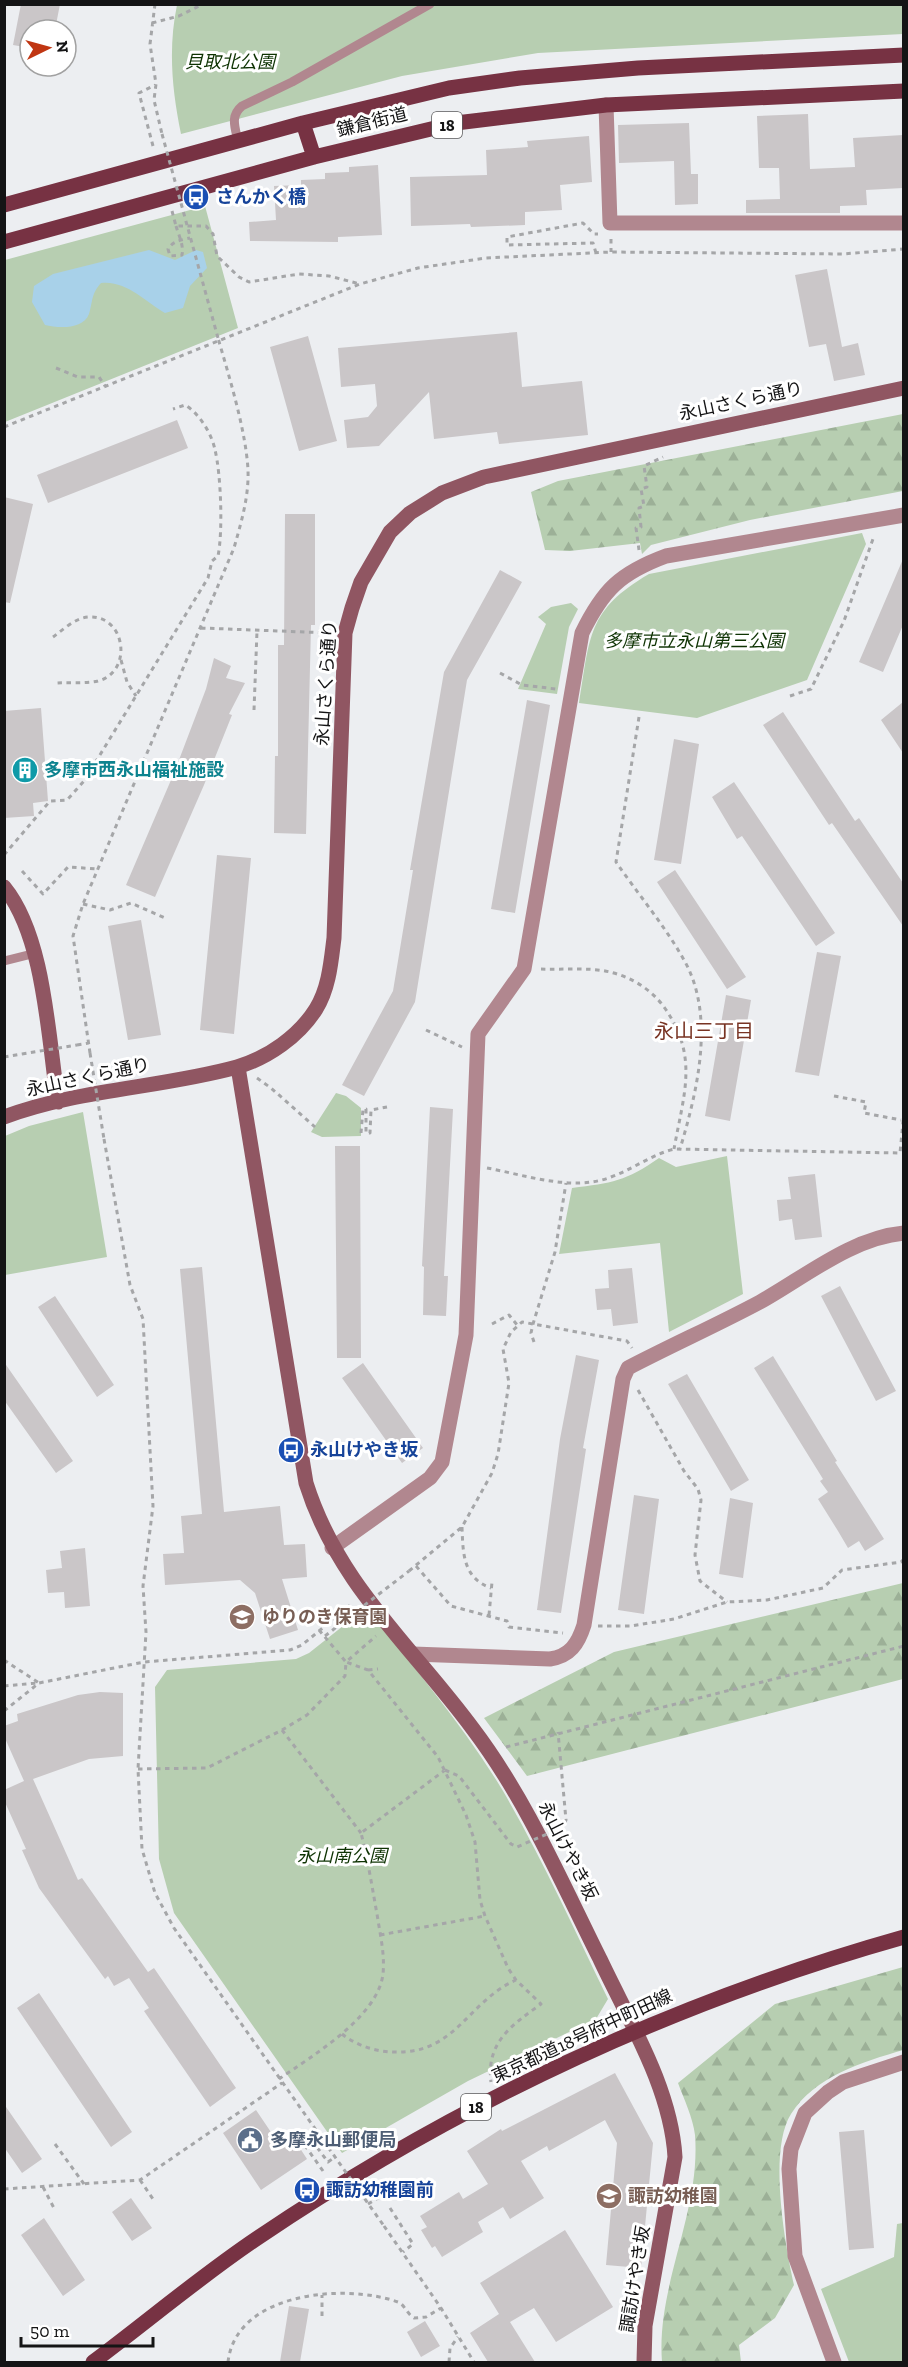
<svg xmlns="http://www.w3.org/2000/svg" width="908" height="2367" font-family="'Zilla Slab','Noto Sans JP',serif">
  <defs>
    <pattern id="forest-firs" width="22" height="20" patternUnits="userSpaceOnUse" patternTransform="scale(1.5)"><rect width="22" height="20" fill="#b7ceb1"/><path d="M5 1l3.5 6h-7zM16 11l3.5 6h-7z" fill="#9cb097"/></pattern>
  </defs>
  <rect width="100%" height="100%" fill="#eceef1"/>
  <path fill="url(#forest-firs)" d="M 903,414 L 903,491 L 750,520 L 651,545 L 642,554 L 640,543 L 570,551 L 545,550 L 531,492 L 558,481 Z
    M 903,1583 L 903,1679 L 527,1776 L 484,1718 L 614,1652 Z
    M 903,1967 L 903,2050 C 863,2062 815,2076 791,2114 C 768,2150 785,2245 794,2285 L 775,2318 L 739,2345 L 741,2362 L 662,2362 C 656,2285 701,2213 695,2135 C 693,2118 684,2099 678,2083 L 775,2004 Z"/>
  <path fill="#b7ceb1" d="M 177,5 L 903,5 L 903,34 L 538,53 L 402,76 L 181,134 C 172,90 168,48 177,5 Z
    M 205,206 L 238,328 L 5,422 L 5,260 Z
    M 862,533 L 866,544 L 807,680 L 697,718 L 579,703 C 590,637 587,610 649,574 Z
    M 571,603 L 578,609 L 569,627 L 557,694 L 518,689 L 546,624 L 538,617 L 551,607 Z
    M 336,1093 L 346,1096 L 361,1108 L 361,1136 L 322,1137 L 311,1132 Z
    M 83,1112 L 107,1257 L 5,1275 L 5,1136 L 29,1126 Z
    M 727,1156 L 743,1294 L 669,1332 L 660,1243 L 559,1254 L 572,1188 C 612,1183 626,1181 659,1158 L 676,1167 Z
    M 367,1607 C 413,1667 464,1726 503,1791 C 542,1858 574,1929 608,1999 L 596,2019 L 468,2081 L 342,2153 L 174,1913 L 159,1859 L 155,1687 L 167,1670 L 296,1659 L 309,1653 Z
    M 903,2223 L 903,2362 L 849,2362 L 821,2289 L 894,2257 L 897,2224 Z"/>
  <path fill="#a8d1e9" d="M 149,250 L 175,260 L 196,250 L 203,252 L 207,268 L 190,286 L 183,308 L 165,313 C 146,302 126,280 101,283 C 91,294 93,301 89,314 C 83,330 58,328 45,325 L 32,302 L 34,286 L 53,274 Z"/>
  <path fill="#cac6c8" d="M 21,4 L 60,4 L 55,30 L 30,30 L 30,48 L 13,45 Z
    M 808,114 L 810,169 L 855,167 L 853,138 L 903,135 L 903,188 L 866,190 L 867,205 L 840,206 L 840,213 L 746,213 L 746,200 L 780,199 L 779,168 L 759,168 L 757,116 Z
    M 689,123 L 691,174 L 698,174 L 698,204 L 675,205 L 674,161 L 619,163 L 618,125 Z
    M 589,136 L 592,182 L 560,185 L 562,210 L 525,212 L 525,225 L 471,227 L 470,224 L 411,226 L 410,177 L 487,175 L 486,150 L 528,147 L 527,141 Z
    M 378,165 L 382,235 L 338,237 L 338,242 L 250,241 L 249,222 L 276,220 L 274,186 L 301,185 L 301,180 L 325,179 L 325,173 L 349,172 L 349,167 Z
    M 827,269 L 842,347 L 858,343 L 865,375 L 834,381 L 826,344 L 809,347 L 795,275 Z
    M 517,332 L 522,387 L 582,381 L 588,435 L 499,444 L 497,432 L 434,439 L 429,392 L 379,446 L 347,448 L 344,420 L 368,417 L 377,406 L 375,384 L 341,387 L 338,348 Z
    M 308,336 L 337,441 L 299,451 L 270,347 Z
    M 177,420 L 188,448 L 48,503 L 37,475 Z
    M 4,497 L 33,504 L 10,603 L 4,602 Z
    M 285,514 L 315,514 L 315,625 L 311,625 L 306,834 L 274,833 L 275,756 L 278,756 L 278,645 L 284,645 Z
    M 903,559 L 903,625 L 883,672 L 859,662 Z
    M 500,570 L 522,582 L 467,680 L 415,1002 L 364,1096 L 342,1085 L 393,991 L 413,870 L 410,870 L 444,672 Z
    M 214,658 L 231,666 L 226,678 L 245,683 L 229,714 L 232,715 L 204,785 L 155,897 L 126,885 L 174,773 L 206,689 Z
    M 527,700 L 550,705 L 515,913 L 491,909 Z
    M 903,702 L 903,753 L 881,720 Z
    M 41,708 L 48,801 L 33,803 L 34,816 L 4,818 L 4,711 Z
    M 783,712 L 855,821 L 859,818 L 903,883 L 903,926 L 832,823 L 829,825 L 763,725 Z
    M 674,739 L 699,744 L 681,864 L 654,860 Z
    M 734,782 L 835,933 L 816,946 L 742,836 L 737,839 L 712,797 Z
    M 217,855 L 251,858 L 234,1034 L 200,1030 Z
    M 675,870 L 746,977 L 727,989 L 657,882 Z
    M 141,920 L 161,1035 L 128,1040 L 108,926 Z
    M 817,952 L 841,956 L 819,1076 L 795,1072 Z
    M 726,995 L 751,1000 L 730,1121 L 705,1116 Z
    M 430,1107 L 453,1109 L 444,1276 L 448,1276 L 446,1316 L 423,1315 L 424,1267 L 422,1266 Z
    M 335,1146 L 360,1146 L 361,1358 L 337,1358 Z
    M 815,1174 L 822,1237 L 795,1240 L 792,1219 L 779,1221 L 777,1200 L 791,1199 L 788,1177 Z
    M 202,1267 L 224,1512 L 280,1506 L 284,1545 L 305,1544 L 307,1577 L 282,1579 L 298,1630 L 270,1639 L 255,1593 L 240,1580 L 165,1585 L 163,1554 L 184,1553 L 181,1516 L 202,1514 L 180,1269 Z
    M 632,1268 L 638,1323 L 613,1326 L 611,1309 L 597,1310 L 595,1289 L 609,1288 L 608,1270 Z
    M 840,1286 L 896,1391 L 876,1401 L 821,1296 Z
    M 55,1296 L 114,1385 L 97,1397 L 38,1307 Z
    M 576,1355 L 599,1360 L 583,1448 L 586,1449 L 561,1613 L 537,1610 L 560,1439 Z
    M 773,1356 L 837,1461 L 835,1462 L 884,1539 L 865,1551 L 859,1541 L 848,1548 L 838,1531 L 818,1499 L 828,1492 L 820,1481 L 823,1479 L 754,1368 Z
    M 4,1362 L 73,1461 L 56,1473 L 4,1400 Z
    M 363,1363 L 423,1448 L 402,1463 L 342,1378 Z
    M 687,1374 L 749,1480 L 731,1491 L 668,1384 Z
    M 634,1495 L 659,1499 L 644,1614 L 618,1610 Z
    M 730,1498 L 753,1503 L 743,1578 L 719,1574 Z
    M 85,1548 L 90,1606 L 65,1608 L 64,1592 L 48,1593 L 46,1570 L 62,1568 L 60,1551 Z
    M 100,1692 L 123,1693 L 123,1756 L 89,1759 L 33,1779 L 78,1880 L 82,1878 L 148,1972 L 154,1968 L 236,2088 L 210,2107 L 144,2011 L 149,2008 L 129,1978 L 114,1986 L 108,1976 L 105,1979 L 39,1888 L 22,1850 L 26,1849 L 4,1800 L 4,1790 L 24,1781 L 4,1736 L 4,1726 L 18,1721 L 17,1714 L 78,1695 Z
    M 39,1993 L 132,2132 L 111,2147 L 17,2008 Z
    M 615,2073 L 653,2143 L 641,2268 L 606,2265 L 617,2143 L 605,2120 L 549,2151 L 547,2146 L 521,2161 L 544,2198 L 510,2219 L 503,2207 L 478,2222 L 483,2232 L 442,2257 L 435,2246 L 432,2248 L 421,2230 L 427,2227 L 420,2216 L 459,2192 L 463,2199 L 488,2184 L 467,2151 L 501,2129 L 502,2131 Z
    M 4,2104 L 42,2159 L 22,2173 L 4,2147 Z
    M 256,2110 L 279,2144 L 292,2136 L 307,2159 L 261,2190 L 223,2133 Z
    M 864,2130 L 874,2248 L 849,2250 L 839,2132 Z
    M 131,2198 L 152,2228 L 132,2241 L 112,2212 Z
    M 44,2218 L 85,2280 L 63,2296 L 21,2235 Z
    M 565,2230 L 613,2307 L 556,2342 L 534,2308 L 510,2322 L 535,2362 L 488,2362 L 470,2333 L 499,2314 L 480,2283 Z
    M 289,2306 L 309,2309 L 300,2362 L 280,2362 Z
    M 425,2321 L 440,2346 L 421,2357 L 407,2332 Z"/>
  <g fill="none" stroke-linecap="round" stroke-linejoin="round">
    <path stroke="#a5a6a8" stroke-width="3" stroke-dasharray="4.5 4.5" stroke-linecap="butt" d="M 155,4 L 150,44 L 156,84 L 154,100 L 162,134
      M 152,23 L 179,16 L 203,4
      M 153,146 L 139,93 L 155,85
      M 172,211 L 176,226 L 206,226 L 213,234 L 217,256 L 239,277 L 249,282 L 299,274 L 329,276 L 360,284
      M 176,226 C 179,236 184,246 182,255 L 170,256 L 168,249 C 173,241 181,240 190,238
      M 611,239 L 611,252
      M 596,253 L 593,243 L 507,245 L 507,237 L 583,223 L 594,234 L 598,234
      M 56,368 L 78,377 L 99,377 L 105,386
      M 4,427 L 360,284 L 418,268 L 486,258 L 611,252 L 843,254 L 904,249
      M 639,550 L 636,528 L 641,527 L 639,508 L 644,506 L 641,489 L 647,487 L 644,466 L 663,457
      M 201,628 L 331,633
      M 53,637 C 64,629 76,617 90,617 C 126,616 133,672 98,681 C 85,684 69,682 56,683
      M 121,660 L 127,682 L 136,696
      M 500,673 L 522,685 L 556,689
      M 790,696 L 811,689 L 844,621 L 874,536
      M 254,710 L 257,631
      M 639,717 L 616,862 C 638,894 665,926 684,960 C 716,1016 697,1092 680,1149
      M 4,855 L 50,801 L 67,800 L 84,781 L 208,578 L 212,561 L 218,556 C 223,532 221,474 215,450 C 212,434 199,413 185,405 L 173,409
      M 22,871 L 43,894 L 68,867 L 98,869
      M 83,904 L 110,910 L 131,903 L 165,918
      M 541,969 C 563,970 589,967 610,972 C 631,977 651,989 664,1007 C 699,1056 684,1093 674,1149
      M 426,1030 L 462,1047
      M 77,1045 L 89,1043
      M 90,1053 L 73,936 L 83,904 L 234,548 C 241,523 249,497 248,470 C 246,431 229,376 218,338
      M 4,1057 L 22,1054
      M 257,1078 L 271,1088 L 315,1127
      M 834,1096 L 866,1102 L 864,1113 L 901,1120
      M 361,1133 L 363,1109 L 366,1109 L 366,1133 L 370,1133 L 371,1110 L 387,1107
      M 104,1139 L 130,1285 L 143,1319 L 153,1506 L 143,1586 L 146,1632 L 138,1769 L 142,1849 L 155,1893 L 174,1928 L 323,2140
      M 487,1168 C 525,1175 573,1192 611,1177 C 633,1169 651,1155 674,1149 L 900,1153 L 904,1112
      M 492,1324 L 509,1315 L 518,1326
      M 534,1342 L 531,1333 L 533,1324 L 555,1252 L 566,1183
      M 638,1390 L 684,1471 L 698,1489 L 701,1500 L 695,1555 L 700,1581 L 727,1602
      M 462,1527 C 463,1554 463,1578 491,1588
      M 416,1566 L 451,1606 L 507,1621 L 509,1627 L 563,1633
      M 409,1571 L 462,1527 L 492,1473 L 498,1454 L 509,1383 L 503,1349 L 511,1332 L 522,1322 L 627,1341 L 632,1348
      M 489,1615 L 492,1582
      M 598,1626 L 631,1626 L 674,1619 L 727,1602 L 767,1600 L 823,1588 L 842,1570 L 901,1562 L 904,1559
      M 319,1630 L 346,1662 L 376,1636
      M 325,1636 L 357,1611
      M 4,1660 L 39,1683
      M 368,1670 L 378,1669
      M 4,1686 L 37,1683
      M 4,1711 L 39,1683 L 144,1662 L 290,1650 L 302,1645 L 353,1603
      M 282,1730 L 307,1715 L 345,1676 L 346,1662 L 368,1670 L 438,1757 L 466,1815 L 475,1842 L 480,1900 L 485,1916 L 508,1968 L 516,1980 L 541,2004 C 512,2025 486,2042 491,2082
      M 506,1747 L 904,1646
      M 138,1769 L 207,1768 L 282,1730 L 361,1833
      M 380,1935 L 485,1916
      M 342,2034 C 357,2046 377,2052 395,2052 C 456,2054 468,2001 516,1980
      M 279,2079 C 312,2056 378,2017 383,1974 C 385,1954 380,1934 377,1914 C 372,1887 368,1860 361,1833 L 445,1770
      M 55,2144 L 84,2184
      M 323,2171 L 306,2147 L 313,2142 L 328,2162 L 335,2157
      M 140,2180 L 153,2199
      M 43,2187 L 55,2210
      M 4,2189 L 140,2180 L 282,2083
      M 368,2204 L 403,2183
      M 390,2208 L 413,2244 L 403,2252
      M 384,2226 L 441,2308 L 474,2362
      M 322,2316 L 322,2295
      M 228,2362 C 236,2292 345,2283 398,2302 C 405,2305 407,2314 414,2318 L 426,2317 L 441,2308
      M 449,2362 L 450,2348 L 458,2337"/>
    <path stroke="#b1878f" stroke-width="9" d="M 238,141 C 235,127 230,116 242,106 L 292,82 L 430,4
      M 4,961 L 36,953"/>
    <path stroke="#b1878f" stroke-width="15" d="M 606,105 L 610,223 L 904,223
      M 332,1548 L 430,1478 L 442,1462 L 466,1335 L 478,1034 L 524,969 L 582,633 C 603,590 620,573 666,556 L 904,515
      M 413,1654 L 550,1659 C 570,1656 578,1644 584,1625 L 623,1379 L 628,1368 C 672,1345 717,1325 760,1302 C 805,1277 851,1238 904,1233
      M 834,2362 L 795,2256 L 789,2169 L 791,2149 L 805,2113 L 828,2092 L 843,2082 L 904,2062"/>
    <path stroke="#905662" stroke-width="15" d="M 4,887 C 45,937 48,1038 58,1102
      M 238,1067 L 306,1483 C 338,1585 412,1646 473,1729 C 526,1799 561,1881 600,1959 C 629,2021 671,2088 675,2157 L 645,2326 L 644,2362
      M 4,1117 C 79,1089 161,1088 237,1067 C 268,1058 299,1036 316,1009 C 329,988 331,962 334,938 L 345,633 L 352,608 L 361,582 L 390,532 L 410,513 L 442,493 L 484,477 L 904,388"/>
    <path stroke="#773243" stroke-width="15" d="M 303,123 L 314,157
      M 4,205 L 303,123 L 449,88 L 520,78 L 638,68 L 904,55
      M 4,242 L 314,157 L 456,123 L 606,105 L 904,91
      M 93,2362 C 148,2321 202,2275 259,2237 C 458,2103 673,2002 904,1937"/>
    <path stroke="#a5a6a8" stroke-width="3" stroke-dasharray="4.5 4.5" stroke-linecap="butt" d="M 162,134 L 218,338
      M 90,1053 L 104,1139
      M 22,1054 L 77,1045
      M 357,1611 L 409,1571
      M 445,1770 L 459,1776 L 511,1844 L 517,1847 L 563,1827 L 566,1820 L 558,1732
      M 323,2140 L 384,2226"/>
  </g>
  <defs>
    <symbol id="bus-disc" viewBox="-11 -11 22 22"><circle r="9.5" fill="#1a4fb4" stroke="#fff"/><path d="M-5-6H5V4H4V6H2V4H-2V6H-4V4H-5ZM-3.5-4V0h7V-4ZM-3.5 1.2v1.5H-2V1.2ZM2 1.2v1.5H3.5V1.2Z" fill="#fff"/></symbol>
    <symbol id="building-disc" viewBox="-11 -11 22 22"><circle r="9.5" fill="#0f9aa8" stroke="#fff"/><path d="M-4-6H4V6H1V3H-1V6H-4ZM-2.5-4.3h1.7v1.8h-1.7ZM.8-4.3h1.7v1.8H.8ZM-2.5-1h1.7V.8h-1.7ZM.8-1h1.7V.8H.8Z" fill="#fff"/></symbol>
    <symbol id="school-disc" viewBox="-11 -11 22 22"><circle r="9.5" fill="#8d6e63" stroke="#fff"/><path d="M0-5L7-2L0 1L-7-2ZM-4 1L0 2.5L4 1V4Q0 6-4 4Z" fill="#fff"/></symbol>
    <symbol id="civic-disc" viewBox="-11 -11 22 22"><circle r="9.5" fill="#5c6f8a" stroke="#fff"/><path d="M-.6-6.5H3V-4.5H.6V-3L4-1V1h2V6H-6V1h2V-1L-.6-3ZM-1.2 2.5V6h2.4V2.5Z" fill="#fff"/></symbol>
  </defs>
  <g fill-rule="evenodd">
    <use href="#bus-disc" x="181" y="182" width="30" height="30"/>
    <use href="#building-disc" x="10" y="755" width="30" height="30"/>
    <use href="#bus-disc" x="276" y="1435" width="30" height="30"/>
    <use href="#school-disc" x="227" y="1602" width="30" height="30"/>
    <use href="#civic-disc" x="235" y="2125" width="30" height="30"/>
    <use href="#bus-disc" x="292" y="2175" width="30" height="30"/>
    <use href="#school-disc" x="594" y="2181" width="30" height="30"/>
  </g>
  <g text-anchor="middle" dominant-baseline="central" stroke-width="6" stroke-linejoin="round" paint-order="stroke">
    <g fill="#fff" stroke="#5a5a5b" stroke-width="1.5">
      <rect x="432" y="112" width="30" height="26" rx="4.5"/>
      <rect x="461" y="2094" width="30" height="26" rx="4.5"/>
    </g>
    <g font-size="16" font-weight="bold" fill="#141415">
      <text x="447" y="125">18</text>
      <text x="476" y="2107">18</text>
    </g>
    <g font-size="18" font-style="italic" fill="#0e3303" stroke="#fff">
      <text x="230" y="62">貝取北公園</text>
      <text x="694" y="641">多摩市立永山第三公園</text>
      <text x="342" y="1856">永山南公園</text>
    </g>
    <g font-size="18" fill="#141415" stroke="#fff">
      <text transform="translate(372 122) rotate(-14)">鎌倉街道</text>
      <text transform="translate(741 401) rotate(-12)">永山さくら通り</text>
      <text transform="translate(326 683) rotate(-86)">永山さくら通り</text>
      <text transform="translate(88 1077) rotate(-12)">永山さくら通り</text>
      <text transform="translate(568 1851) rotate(63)">永山けやき坂</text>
      <text transform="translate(582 2036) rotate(-25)">東京都道18号府中町田線</text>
      <text transform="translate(635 2279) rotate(-81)">諏訪けやき坂</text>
    </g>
    <g font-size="18" font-weight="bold" fill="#164399" stroke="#fff" text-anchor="start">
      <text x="216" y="197">さんかく橋</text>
      <text x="310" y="1450">永山けやき坂</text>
      <text x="326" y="2190">諏訪幼稚園前</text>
    </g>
    <g font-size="18" font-weight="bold" fill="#0d838f" stroke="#fff" text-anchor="start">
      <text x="44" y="770">多摩市西永山福祉施設</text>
    </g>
    <g font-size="18" font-weight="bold" fill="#785e54" stroke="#fff" text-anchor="start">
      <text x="262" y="1617">ゆりのき保育園</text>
      <text x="628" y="2196">諏訪幼稚園</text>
    </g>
    <g font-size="18" font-weight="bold" fill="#4e5e75" stroke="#fff" text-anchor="start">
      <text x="270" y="2140">多摩永山郵便局</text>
    </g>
    <g font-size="20" fill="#783323" stroke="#fff">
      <text x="704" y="1031">永山三丁目</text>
    </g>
  </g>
  <rect width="908" height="2367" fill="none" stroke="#141415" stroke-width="12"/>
  <g transform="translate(48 48) rotate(85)"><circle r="28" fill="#ffffff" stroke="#a1a1a1" stroke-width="1.5"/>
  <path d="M0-4.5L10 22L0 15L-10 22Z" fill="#c03612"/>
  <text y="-9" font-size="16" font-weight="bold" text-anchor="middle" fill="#141415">N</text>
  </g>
  <path d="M21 2337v9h132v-9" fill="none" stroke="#141415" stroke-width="3"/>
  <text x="30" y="2337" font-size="18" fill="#141415" stroke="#ffffff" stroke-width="4.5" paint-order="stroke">50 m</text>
</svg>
